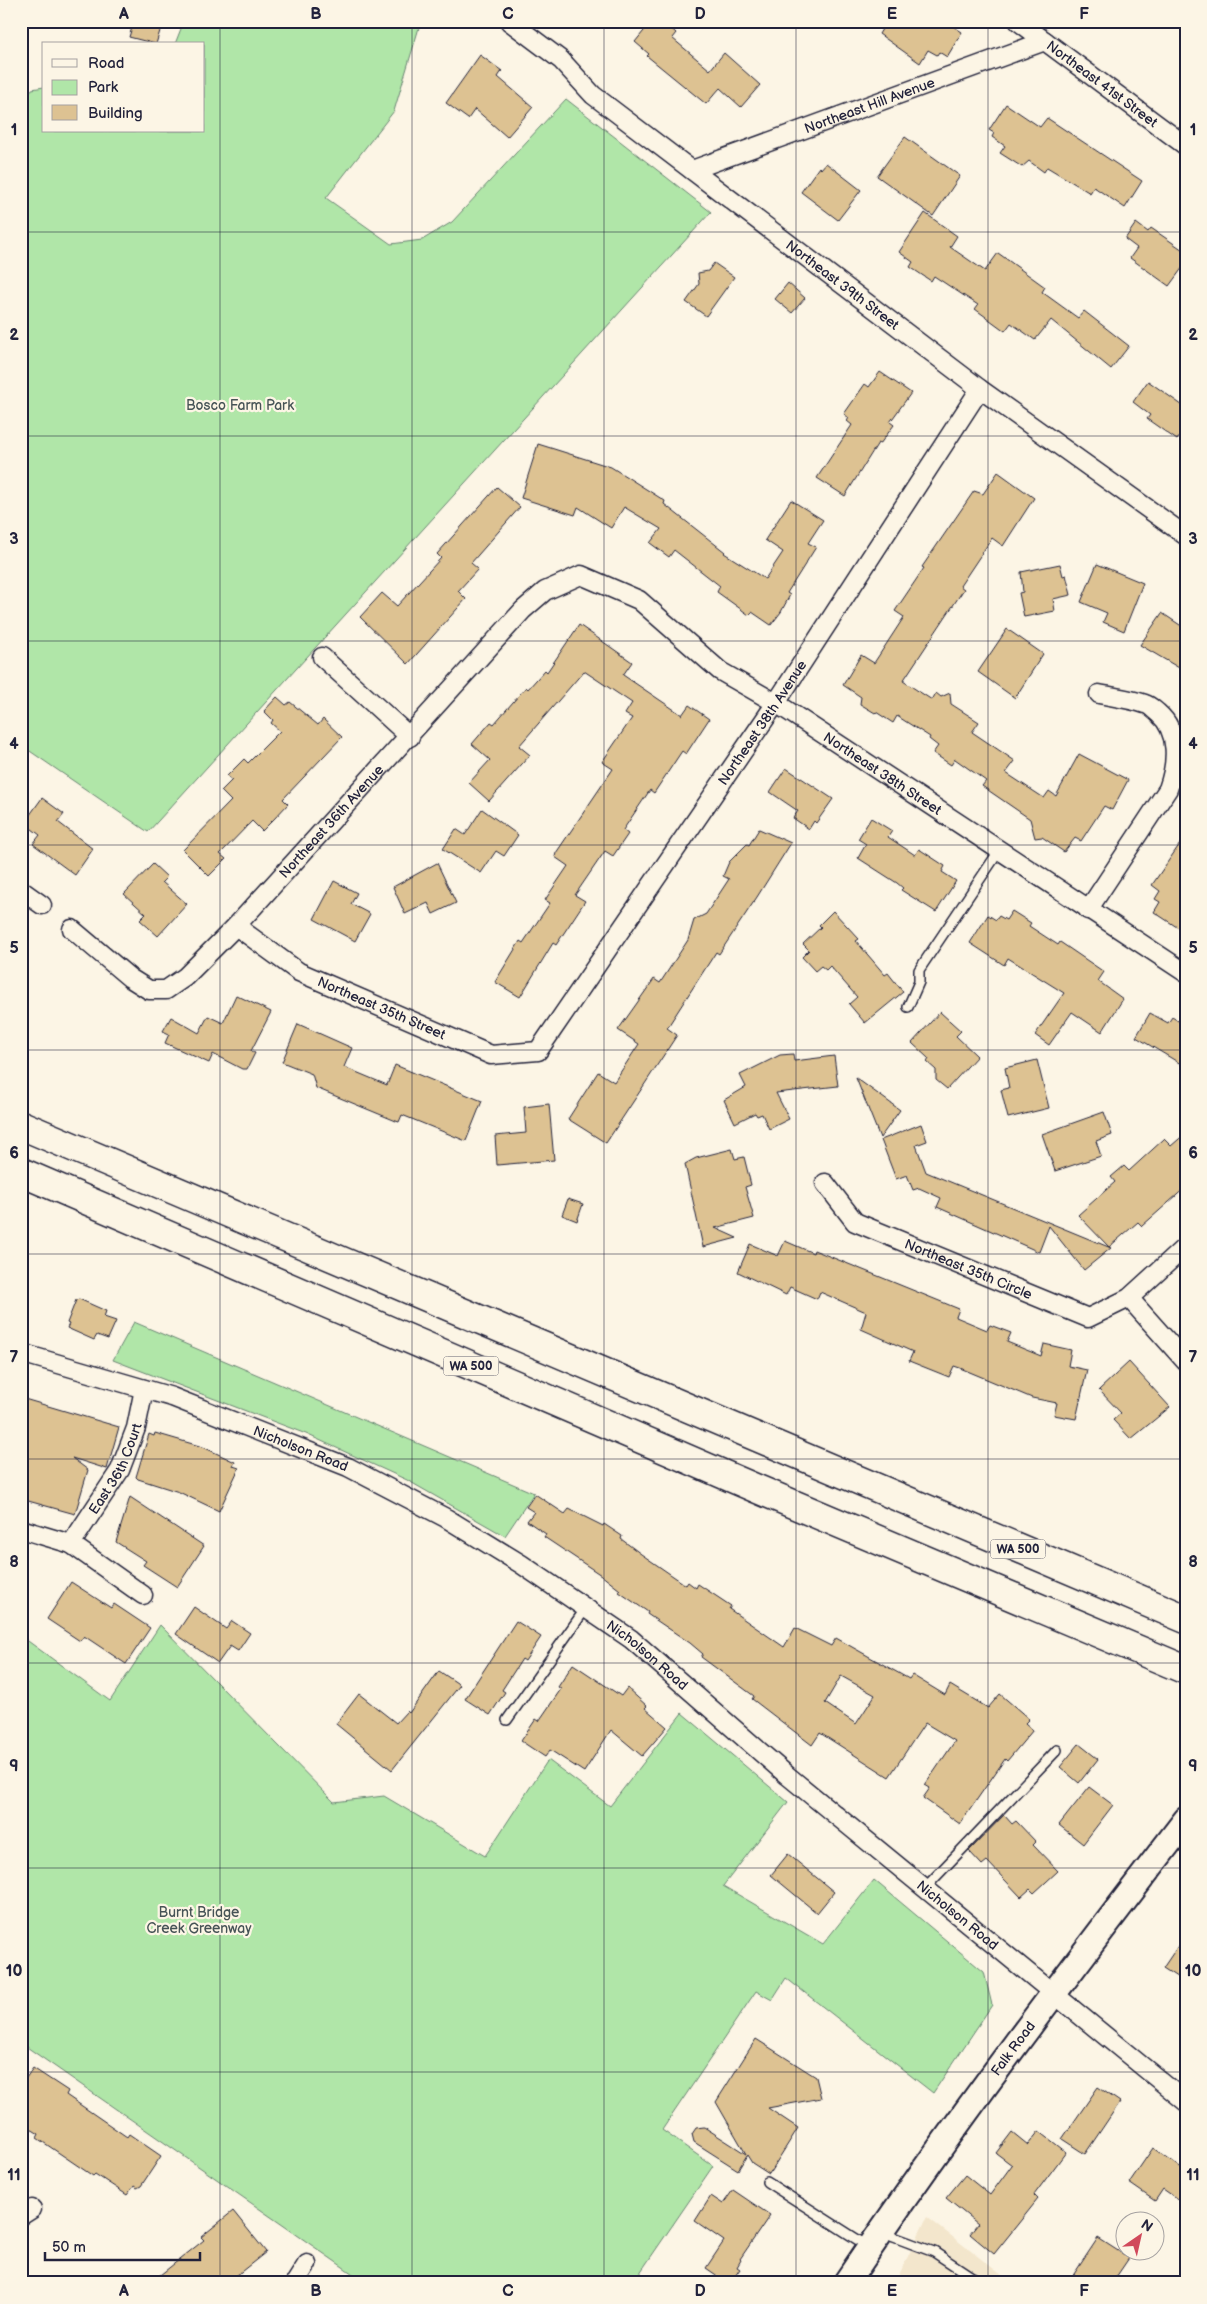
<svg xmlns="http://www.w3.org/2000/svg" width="1207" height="2304" font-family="'Balsamiq Sans',sans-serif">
  <rect width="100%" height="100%" fill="#fcf5e5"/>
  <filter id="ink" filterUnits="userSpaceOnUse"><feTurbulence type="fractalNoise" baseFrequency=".02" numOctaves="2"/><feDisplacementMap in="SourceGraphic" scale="10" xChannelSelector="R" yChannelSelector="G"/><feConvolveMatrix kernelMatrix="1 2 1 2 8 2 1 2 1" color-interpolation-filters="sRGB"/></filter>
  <g filter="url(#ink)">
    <path fill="#f3e6cc" d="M 927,2217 L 1012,2283 L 895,2283 Z"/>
    <path fill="#b0e6a8" stroke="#698472" d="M 184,21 L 421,21 L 394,111 L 326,198 L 391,244 L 422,240 L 452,222 L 566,99 L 711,212 L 148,832 L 21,745 L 21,103 L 32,89 L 44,87 L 44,131 L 204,131 L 204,44 L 175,44 Z
      M 134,1322 L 534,1493 L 505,1536 L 407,1480 L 306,1434 L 113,1360 Z
      M 160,1625 L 334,1802 L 384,1796 L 485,1856 L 548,1760 L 610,1806 L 682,1713 L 788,1802 L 723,1886 L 823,1944 L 874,1880 L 984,1972 L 992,2005 L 933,2093 L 786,1978 L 772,2000 L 756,1991 L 662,2130 L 713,2166 L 633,2283 L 352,2283 L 356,2276 L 21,2043 L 21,1636 L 110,1701 Z"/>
    <path fill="#ddc292" stroke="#22223b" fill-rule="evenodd" d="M 134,21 L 163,21 L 156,44 L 129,37 Z
      M 652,21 L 663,21 L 676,33 L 672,38 L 710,70 L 724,53 L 760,85 L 741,107 L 720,88 L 706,104 L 647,56 L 649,54 L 635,42 Z
      M 887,21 L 945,21 L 962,32 L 947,57 L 939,52 L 937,55 L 928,50 L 920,63 L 879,34 Z
      M 480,55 L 502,71 L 498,77 L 533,107 L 507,137 L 475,109 L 468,119 L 446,103 Z
      M 1006,104 L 1040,127 L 1047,118 L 1142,181 L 1125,208 L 1094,187 L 1090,193 L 1047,167 L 1044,172 L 1029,161 L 1022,167 L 1000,153 L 1005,146 L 992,137 L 994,133 L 989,130 Z
      M 905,137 L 960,176 L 933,216 L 877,176 Z
      M 826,163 L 861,190 L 838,220 L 801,192 L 819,167 L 821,169 Z
      M 925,213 L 957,236 L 950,247 L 985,271 L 998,253 L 1045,287 L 1042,292 L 1078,318 L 1084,311 L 1129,346 L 1111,369 L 1051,320 L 1035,340 L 1011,323 L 1005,331 L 975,309 L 978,305 L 934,276 L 931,281 L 910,267 L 913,262 L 899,252 Z
      M 1136,223 L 1148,232 L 1151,228 L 1186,252 L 1186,263 L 1169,286 L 1130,258 L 1137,248 L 1125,239 Z
      M 714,263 L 734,277 L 706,316 L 686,302 L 699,284 L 698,273 L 708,271 Z
      M 788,283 L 805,298 L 792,313 L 775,299 Z
      M 880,372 L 911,393 L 890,422 L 894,425 L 880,444 L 878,443 L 845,496 L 817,478 L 852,425 L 847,421 L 849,418 L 844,414 L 865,384 L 869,387 Z
      M 1148,381 L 1186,408 L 1186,428 L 1177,440 L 1147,419 L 1150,415 L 1133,402 Z
      M 538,444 L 611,467 L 665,501 L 664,504 L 725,552 L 724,553 L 765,579 L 783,552 L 765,540 L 791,500 L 823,520 L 808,543 L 816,547 L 787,593 L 790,595 L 781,612 L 771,625 L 752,612 L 749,615 L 717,592 L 720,586 L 674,550 L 669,557 L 650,543 L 661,529 L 624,507 L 611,528 L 578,507 L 575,515 L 521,498 Z
      M 998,472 L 1034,498 L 1003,546 L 992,538 L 960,586 L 964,589 L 903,681 L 932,700 L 936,693 L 941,697 L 950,693 L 951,704 L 979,722 L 972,732 L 1015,761 L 1006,773 L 1044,798 L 1049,791 L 1056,796 L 1079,754 L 1128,780 L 1112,810 L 1104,806 L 1081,841 L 1075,838 L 1064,852 L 1042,837 L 1035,838 L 1030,819 L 982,786 L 986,781 L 955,759 L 951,765 L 933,753 L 938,746 L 929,739 L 930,737 L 897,716 L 893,723 L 876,712 L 875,713 L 860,704 L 861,697 L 843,685 L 861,655 L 874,663 L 904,617 L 895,611 L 924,568 L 922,567 L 974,491 L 983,494 Z
      M 497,487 L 520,507 L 471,563 L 478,569 L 458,591 L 466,599 L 408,664 L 360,617 L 382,593 L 397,606 L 441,558 L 437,554 Z
      M 1060,564 L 1063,576 L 1066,575 L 1071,595 L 1053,599 L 1055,611 L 1024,617 L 1019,593 L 1023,592 L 1021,572 Z
      M 1097,564 L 1143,583 L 1124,631 L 1103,622 L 1107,613 L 1081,602 Z
      M 1162,613 L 1186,629 L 1186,672 L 1140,645 Z
      M 579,625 L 632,662 L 623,675 L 682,715 L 689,705 L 709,719 L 686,754 L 682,751 L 654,793 L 650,790 L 623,830 L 628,834 L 613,856 L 605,851 L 575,895 L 585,901 L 556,945 L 553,943 L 520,997 L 495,982 L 520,941 L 523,943 L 550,903 L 545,900 L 568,866 L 555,857 L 556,853 L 613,769 L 602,762 L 632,718 L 625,714 L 632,703 L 584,671 L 519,746 L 530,755 L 489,801 L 469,783 L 490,760 L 472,744 L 491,722 L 494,724 L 526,687 L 528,689 L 545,670 L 547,672 Z
      M 1007,629 L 1043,654 L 1015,698 L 978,672 Z
      M 277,697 L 286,705 L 290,702 L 318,725 L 323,719 L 342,737 L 283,799 L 288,804 L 274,819 L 262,831 L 252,821 L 220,854 L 226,859 L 209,876 L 183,850 L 231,801 L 221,791 L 232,780 L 227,776 L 244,759 L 248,763 L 280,731 L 271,723 L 273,720 L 264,711 Z
      M 786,768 L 833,799 L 816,823 L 814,821 L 809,829 L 793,818 L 798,811 L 770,792 Z
      M 42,798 L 64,814 L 58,822 L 93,849 L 75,875 L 33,844 L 40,835 L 24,823 Z
      M 482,809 L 518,835 L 504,856 L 496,851 L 481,873 L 443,849 L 456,829 L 465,835 Z
      M 871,818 L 892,831 L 888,837 L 915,855 L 919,849 L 945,866 L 942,872 L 956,881 L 936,912 L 901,890 L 903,888 L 897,883 L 858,858 L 866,844 L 858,839 Z
      M 759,829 L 791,843 L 757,897 L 719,954 L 716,952 L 667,1028 L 677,1035 L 606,1143 L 568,1119 L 598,1072 L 614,1082 L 639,1044 L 618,1030 L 654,979 L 660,983 L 688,940 L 694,920 L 706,914 L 729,879 L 723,876 L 729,862 L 747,844 L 749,845 Z
      M 1186,835 L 1186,933 L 1154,912 L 1160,902 L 1155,899 L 1160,891 L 1152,885 Z
      M 437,863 L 456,903 L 433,914 L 428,903 L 405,914 L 393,887 Z
      M 153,864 L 167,877 L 162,882 L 187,904 L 158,936 L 140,920 L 146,914 L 124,894 Z
      M 334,881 L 357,893 L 351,904 L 370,914 L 355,941 L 314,919 Z
      M 833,911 L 859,939 L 856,941 L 885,975 L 888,973 L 903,992 L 865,1023 L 849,1004 L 857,997 L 830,966 L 826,970 L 821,966 L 815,971 L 802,957 L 809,950 L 803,944 L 821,927 L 819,925 Z
      M 1012,911 L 1031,923 L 1029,926 L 1058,945 L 1060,942 L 1104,972 L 1098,981 L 1123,999 L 1102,1032 L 1072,1012 L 1049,1045 L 1035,1035 L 1064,993 L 1008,958 L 1004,965 L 970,943 L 988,915 L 996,920 L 999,916 L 1006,920 Z
      M 236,995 L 271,1012 L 251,1051 L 255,1053 L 247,1069 L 242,1069 L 213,1054 L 209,1063 L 165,1043 L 169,1034 L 163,1031 L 171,1017 L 199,1033 L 208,1016 L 223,1023 Z
      M 940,1012 L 961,1031 L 956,1036 L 977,1056 L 947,1089 L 936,1080 L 936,1070 L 927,1062 L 929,1059 L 912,1043 Z
      M 1150,1013 L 1168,1023 L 1172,1017 L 1186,1026 L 1186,1067 L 1136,1037 Z
      M 298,1024 L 352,1048 L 344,1067 L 387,1085 L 395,1065 L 482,1101 L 466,1141 L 402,1115 L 399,1122 L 396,1121 L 316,1088 L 312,1074 L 282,1062 Z
      M 793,1054 L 794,1061 L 834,1056 L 838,1086 L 776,1093 L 789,1119 L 769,1129 L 762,1114 L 757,1116 L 755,1113 L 735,1123 L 724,1100 L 746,1087 L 740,1075 L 780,1055 Z
      M 1037,1060 L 1049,1108 L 1008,1118 L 1001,1090 L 1009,1088 L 1005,1068 Z
      M 856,1078 L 900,1110 L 880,1138 Z
      M 549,1104 L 554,1160 L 497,1165 L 495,1136 L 526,1133 L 524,1107 Z
      M 1104,1112 L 1112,1135 L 1096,1141 L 1101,1156 L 1055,1171 L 1042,1134 Z
      M 921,1124 L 927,1141 L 916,1145 L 926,1172 L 1111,1248 L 1084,1270 L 1049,1226 L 1039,1252 L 937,1207 L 941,1198 L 919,1188 L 913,1190 L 907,1175 L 896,1179 L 881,1140 Z
      M 1186,1133 L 1186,1187 L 1142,1226 L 1138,1222 L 1109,1247 L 1078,1215 L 1115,1182 L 1111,1177 L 1124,1166 L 1129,1171 L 1164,1139 L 1171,1146 Z
      M 732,1149 L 735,1159 L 744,1157 L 751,1185 L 745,1187 L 754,1218 L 715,1228 L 737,1238 L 703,1247 L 685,1164 L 696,1158 Z
      M 568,1199 L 583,1204 L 577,1221 L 562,1215 Z
      M 785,1241 L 813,1253 L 814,1250 L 959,1309 L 956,1317 L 987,1330 L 990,1325 L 1011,1333 L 1007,1342 L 1041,1356 L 1044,1344 L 1071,1350 L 1068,1366 L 1087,1370 L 1076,1419 L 1054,1415 L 1057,1403 L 1032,1398 L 960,1368 L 954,1366 L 949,1377 L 909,1361 L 913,1352 L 861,1329 L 866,1312 L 820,1292 L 817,1299 L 790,1287 L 786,1295 L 738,1272 L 750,1244 L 778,1256 Z
      M 79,1299 L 106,1311 L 104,1317 L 116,1321 L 108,1339 L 97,1335 L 94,1340 L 67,1328 L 69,1324 L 67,1323 L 76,1300 Z
      M 1129,1362 L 1170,1407 L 1131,1439 L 1113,1420 L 1121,1413 L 1099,1390 Z
      M 21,1398 L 119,1427 L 107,1469 L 72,1458 L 88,1470 L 75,1514 L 21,1499 Z
      M 155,1433 L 203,1447 L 235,1462 L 233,1466 L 239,1468 L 219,1511 L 179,1492 L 138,1479 L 136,1477 L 149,1434 L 154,1436 Z
      M 535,1494 L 565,1514 L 569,1509 L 603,1526 L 604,1524 L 622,1536 L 621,1539 L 641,1554 L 686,1585 L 688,1582 L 696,1588 L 698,1584 L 731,1606 L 729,1609 L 784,1647 L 795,1628 L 831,1646 L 836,1638 L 909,1679 L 912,1675 L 945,1695 L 950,1685 L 988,1708 L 1000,1694 L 1029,1719 L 1025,1723 L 1033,1730 L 1007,1761 L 1005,1759 L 960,1824 L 923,1798 L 930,1788 L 925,1785 L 955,1741 L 925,1723 L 889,1777 L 820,1733 L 812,1745 L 752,1699 L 754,1696 L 701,1657 L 703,1654 L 690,1643 L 647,1614 L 648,1612 L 619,1592 L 620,1590 L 601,1575 L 544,1537 L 546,1534 L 527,1521 L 534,1512 L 526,1507 ZM 841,1676 L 875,1695 L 856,1724 L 825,1703 Z
      M 130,1497 L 204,1546 L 177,1587 L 143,1565 L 146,1561 L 116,1542 Z
      M 71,1582 L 111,1608 L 114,1604 L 150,1628 L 126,1664 L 84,1636 L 80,1641 L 47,1619 Z
      M 194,1607 L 226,1629 L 232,1621 L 250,1633 L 238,1651 L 230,1646 L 218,1663 L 176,1634 Z
      M 516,1621 L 541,1637 L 525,1661 L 522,1659 L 502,1690 L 505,1692 L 490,1715 L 465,1699 Z
      M 573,1664 L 621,1696 L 627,1688 L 647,1706 L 645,1708 L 667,1727 L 642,1756 L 611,1730 L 584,1772 L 550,1750 L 545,1757 L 521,1741 L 536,1719 L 539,1721 L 561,1689 L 558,1687 Z
      M 439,1671 L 460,1685 L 392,1770 L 336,1724 L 359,1694 L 396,1723 L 407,1711 L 409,1713 Z
      M 1079,1744 L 1098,1759 L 1079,1783 L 1060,1767 Z
      M 1089,1787 L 1113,1805 L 1083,1844 L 1059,1825 Z
      M 1004,1815 L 1012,1824 L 1016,1821 L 1036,1842 L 1033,1845 L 1058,1871 L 1034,1893 L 1030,1889 L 1021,1897 L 987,1861 L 982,1865 L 969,1851 Z
      M 788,1854 L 834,1892 L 817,1913 L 771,1875 Z
      M 1186,1934 L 1186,1983 L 1163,1968 Z
      M 756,2039 L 816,2077 L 821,2098 L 768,2108 L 798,2128 L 769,2174 L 752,2163 L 747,2155 L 738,2170 L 694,2142 L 692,2134 L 696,2128 L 704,2127 L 746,2154 L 716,2102 Z
      M 33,2068 L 68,2091 L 66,2095 L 127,2137 L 129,2134 L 161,2156 L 141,2186 L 137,2188 L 134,2186 L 127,2195 L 95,2174 L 93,2176 L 37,2138 L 39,2134 L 21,2123 L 21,2085 Z
      M 1098,2087 L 1120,2102 L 1085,2154 L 1062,2139 Z
      M 1039,2131 L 1066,2152 L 1034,2195 L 1038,2199 L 994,2254 L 970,2234 L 978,2224 L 946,2198 L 965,2175 L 990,2195 L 1012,2165 L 996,2153 L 1012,2132 L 1028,2145 Z
      M 1153,2148 L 1186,2172 L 1186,2205 L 1163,2189 L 1155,2201 L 1129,2183 Z
      M 733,2190 L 770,2215 L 740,2259 L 741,2260 L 737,2267 L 740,2269 L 730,2283 L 728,2283 L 706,2268 L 724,2241 L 695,2221 L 711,2196 L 723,2204 Z
      M 233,2211 L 266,2252 L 227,2283 L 150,2283 L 204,2240 L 201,2237 Z
      M 1098,2238 L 1129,2258 L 1112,2283 L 1068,2283 Z"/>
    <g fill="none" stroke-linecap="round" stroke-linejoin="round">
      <defs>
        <path id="lane" d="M 908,1007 L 919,982 L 919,970 L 999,851
          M 507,1720 L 586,1608
          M 924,1889 L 1057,1750
          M 767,2182 L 869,2247
          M 883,2233 L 934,2252 L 981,2283"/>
        <g id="street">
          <path id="s1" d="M 509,21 L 561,60 L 593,95 L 980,389 L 1186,536"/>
          <path id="s2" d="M 1018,21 L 1186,146"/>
          <path id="s3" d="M 692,170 L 1045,41"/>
          <path d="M 322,657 L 410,737"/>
          <path d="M 21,890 L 42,905"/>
          <path d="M 1088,910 L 1168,789 C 1177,764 1180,732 1158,713 C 1154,710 1150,705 1145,704 C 1131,699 1114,697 1099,694"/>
          <path id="s4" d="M 236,926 L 299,972 L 491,1055 L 538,1051 L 776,703 L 980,389"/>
          <path id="s5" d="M 72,929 L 130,978 L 149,990 L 166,990 L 185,977 L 236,926 L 523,610 L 545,591 L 581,575 L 639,600 L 720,671 L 776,703 L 1186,973"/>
          <path id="s6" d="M 825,1183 L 855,1222 L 1088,1318 L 1129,1298 L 1186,1246"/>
          <path d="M 1129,1298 L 1186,1362"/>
          <path id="s7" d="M 21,1353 L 172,1397 L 348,1467 L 446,1518 L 521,1564 L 631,1639 L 788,1776 L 1186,2102"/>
          <path d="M 21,1529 L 71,1544 L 143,1595"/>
          <path id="s8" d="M 71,1544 L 120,1470 L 136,1428 L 144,1389"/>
          <path d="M 21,2216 L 32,2209"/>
          <path d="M 295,2283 L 307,2264"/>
        </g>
        <g id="secondary">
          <path id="s9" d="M 846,2283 C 953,2124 1069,1972 1186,1820"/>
        </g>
        <path id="highway" d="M 21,1125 L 1186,1619
          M 21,1172 L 755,1488 L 1186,1670"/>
      </defs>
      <use href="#lane" stroke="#22223b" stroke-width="12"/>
      <use href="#street" stroke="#22223b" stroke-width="21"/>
      <use href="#secondary" stroke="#22223b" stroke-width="29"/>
      <use href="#highway" stroke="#22223b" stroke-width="31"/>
      <use href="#lane" stroke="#fcf5e5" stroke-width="9"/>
      <use href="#street" stroke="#fcf5e5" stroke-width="18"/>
      <use href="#secondary" stroke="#fcf5e5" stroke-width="25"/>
      <use href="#highway" stroke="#fcf5e5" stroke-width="28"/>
    </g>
  </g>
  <path fill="none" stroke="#22223b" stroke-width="1" stroke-opacity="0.55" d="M 220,21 L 220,2283M 412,21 L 412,2283M 604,21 L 604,2283M 796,21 L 796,2283M 988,21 L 988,2283M 21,232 L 1186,232M 21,436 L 1186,436M 21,641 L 1186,641M 21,845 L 1186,845M 21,1050 L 1186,1050M 21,1254 L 1186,1254M 21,1459 L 1186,1459M 21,1663 L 1186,1663M 21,1868 L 1186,1868M 21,2072 L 1186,2072"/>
  <g text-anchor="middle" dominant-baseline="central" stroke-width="4.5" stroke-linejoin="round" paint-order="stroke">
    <g fill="#fcf5e5" stroke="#63616e" stroke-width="1">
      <rect x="443.5" y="1356.5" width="55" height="19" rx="4"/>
      <rect x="990.5" y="1539.5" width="55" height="19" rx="4"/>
    </g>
    <g font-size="12" font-weight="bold" fill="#22223b">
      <text x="471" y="1366">WA 500</text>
      <text x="1018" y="1549">WA 500</text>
    </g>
    <g font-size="14" fill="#22223b" stroke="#fcf5e5">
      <text stroke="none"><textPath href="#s2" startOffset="105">Northeast 41st Street</textPath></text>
      <text stroke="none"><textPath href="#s3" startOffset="189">Northeast Hill Avenue</textPath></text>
      <text stroke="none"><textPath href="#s1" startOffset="426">Northeast 39th Street</textPath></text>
      <text stroke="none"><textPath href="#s4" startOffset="732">Northeast 38th Avenue</textPath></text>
      <text stroke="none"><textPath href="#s5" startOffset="1069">Northeast 38th Street</textPath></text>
      <text stroke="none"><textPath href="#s5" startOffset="352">Northeast 36th Avenue</textPath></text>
      <text stroke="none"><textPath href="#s4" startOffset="168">Northeast 35th Street</textPath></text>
      <text stroke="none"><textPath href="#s6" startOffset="172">Northeast 35th Circle</textPath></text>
      <text stroke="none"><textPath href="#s7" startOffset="296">Nicholson Road</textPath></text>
      <text stroke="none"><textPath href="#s8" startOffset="88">East 36th Court</textPath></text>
      <text stroke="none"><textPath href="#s7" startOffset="701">Nicholson Road</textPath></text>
      <text stroke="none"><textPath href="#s7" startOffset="1106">Nicholson Road</textPath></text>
      <text stroke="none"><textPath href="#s9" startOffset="288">Falk Road</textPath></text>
    </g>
    <g font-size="14" fill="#465356" stroke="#fcf5e5">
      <text x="240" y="405">Bosco Farm Park</text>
      <text x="199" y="1912">Burnt Bridge<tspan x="199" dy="16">Creek Greenway</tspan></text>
    </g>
  </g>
  <rect width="1207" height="2304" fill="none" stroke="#fcf5e5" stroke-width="55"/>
  <rect x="42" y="42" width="162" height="90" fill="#fcf5e5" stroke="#a5a1a1"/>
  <rect x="52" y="59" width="25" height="8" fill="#fcf5e5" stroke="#a5a1a1"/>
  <text x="88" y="68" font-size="15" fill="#22223b">Road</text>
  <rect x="52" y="80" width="25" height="15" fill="#b0e6a8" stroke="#a5a1a1"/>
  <text x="88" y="92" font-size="15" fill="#22223b">Park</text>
  <rect x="52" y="105" width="25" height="15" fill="#ddc292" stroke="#a5a1a1"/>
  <text x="88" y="118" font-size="15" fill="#22223b">Building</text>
  <g transform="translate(1140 2236) rotate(34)"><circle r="24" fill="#fcf5e5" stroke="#a5a1a1"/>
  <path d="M0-4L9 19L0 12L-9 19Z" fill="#d1495b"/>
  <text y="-8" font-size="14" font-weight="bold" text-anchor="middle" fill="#22223b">N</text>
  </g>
  <path d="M45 2252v8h155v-8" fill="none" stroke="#22223b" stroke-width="2.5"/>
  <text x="52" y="2252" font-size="15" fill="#22223b" stroke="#fcf5e5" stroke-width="4" paint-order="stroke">50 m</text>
  <rect x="28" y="28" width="1152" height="2248" fill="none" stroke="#22223b" stroke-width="2"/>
  <g font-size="16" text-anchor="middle" font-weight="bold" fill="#22223b">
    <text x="124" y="19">A</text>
    <text x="316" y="19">B</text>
    <text x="508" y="19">C</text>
    <text x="700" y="19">D</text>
    <text x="892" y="19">E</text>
    <text x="1084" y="19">F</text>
    <text x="14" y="135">1</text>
    <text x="1193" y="135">1</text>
    <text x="14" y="340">2</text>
    <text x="1193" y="340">2</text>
    <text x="14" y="544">3</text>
    <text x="1193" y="544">3</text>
    <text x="14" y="749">4</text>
    <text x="1193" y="749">4</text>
    <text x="14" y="953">5</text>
    <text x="1193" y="953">5</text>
    <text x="14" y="1158">6</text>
    <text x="1193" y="1158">6</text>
    <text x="14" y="1362">7</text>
    <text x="1193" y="1362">7</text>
    <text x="14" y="1567">8</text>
    <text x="1193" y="1567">8</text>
    <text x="14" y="1771">9</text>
    <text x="1193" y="1771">9</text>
    <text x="14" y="1976">10</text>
    <text x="1193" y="1976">10</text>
    <text x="14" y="2180">11</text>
    <text x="1193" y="2180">11</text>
    <text x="124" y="2296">A</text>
    <text x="316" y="2296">B</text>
    <text x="508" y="2296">C</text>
    <text x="700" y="2296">D</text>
    <text x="892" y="2296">E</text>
    <text x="1084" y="2296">F</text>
  </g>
</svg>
